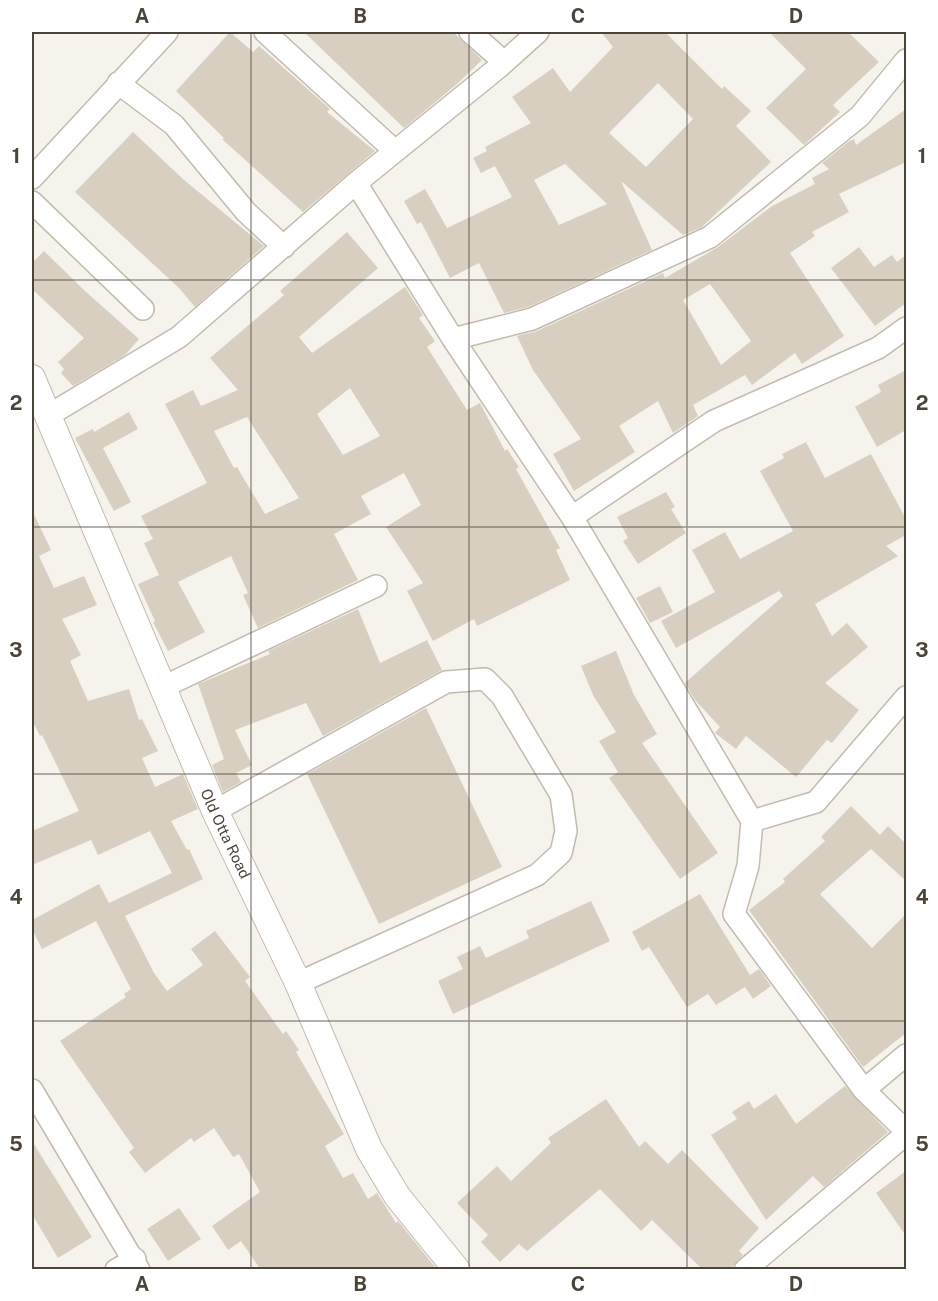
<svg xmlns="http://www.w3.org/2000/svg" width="938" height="1301" font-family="'Public Sans',sans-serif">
  <rect width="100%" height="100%" fill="#f6f3ec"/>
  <path fill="#d8cfc1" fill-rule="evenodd" d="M 230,32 L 253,52 L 259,46 L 330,109 L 327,112 L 375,151 L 303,212 L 222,139 L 224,138 L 176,91 Z
    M 304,32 L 453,32 L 482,60 L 457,84 L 404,128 Z
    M 601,32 L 665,32 L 722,89 L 724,86 L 751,111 L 736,126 L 771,162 L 702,227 L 683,235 L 621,181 L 652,250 L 528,307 L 504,313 L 479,263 L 450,278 L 421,222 L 417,224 L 404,201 L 425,189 L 447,228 L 512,197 L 495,166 L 481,173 L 473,158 L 487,151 L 485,147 L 531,123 L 512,97 L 553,68 L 570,92 L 613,47 ZM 658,83 L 693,119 L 646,167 L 609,133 ZM 565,164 L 607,204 L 559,225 L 534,180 Z
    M 769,32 L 848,32 L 879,62 L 833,105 L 840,112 L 804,145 L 766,108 L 806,69 Z
    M 906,109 L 906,162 L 839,194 L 849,212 L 812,232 L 815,236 L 790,253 L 844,336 L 802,364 L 795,353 L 752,385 L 745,375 L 693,405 L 698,416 L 673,433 L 658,401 L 619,426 L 635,452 L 574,491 L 553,454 L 581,439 L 533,370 L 517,336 L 537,331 L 663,273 L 665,278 L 718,247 L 772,206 L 815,184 L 812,178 L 829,169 L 822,163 L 848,142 L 854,139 L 856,145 ZM 710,284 L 751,341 L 721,365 L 683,300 Z
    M 133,132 L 183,179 L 264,246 L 195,307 L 179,288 L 75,192 Z
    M 347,232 L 378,268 L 299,337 L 312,353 L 405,287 L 423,315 L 419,318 L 435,341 L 427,347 L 467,410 L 480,403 L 505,451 L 507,449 L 519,467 L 516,469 L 560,548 L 556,550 L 570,580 L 477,626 L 474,619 L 433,641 L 407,591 L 423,583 L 386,527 L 421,505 L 404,473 L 361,496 L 371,514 L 334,534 L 358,580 L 258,628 L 243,595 L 248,593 L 231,556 L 178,582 L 205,632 L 168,651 L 153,622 L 155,621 L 138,584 L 159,575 L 144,543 L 153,539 L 141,516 L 207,483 L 165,404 L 193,390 L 201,406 L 238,390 L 210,358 L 284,295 L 280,291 ZM 350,388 L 380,436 L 343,455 L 317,414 ZM 247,417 L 299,498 L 265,514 L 237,467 L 234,468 L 214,431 Z
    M 859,247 L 874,267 L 892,255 L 897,262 L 906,255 L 906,303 L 875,326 L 831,268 Z
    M 44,251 L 85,291 L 139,339 L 125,355 L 73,386 L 61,373 L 64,369 L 58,362 L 84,338 L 32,289 L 32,263 Z
    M 906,370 L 906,430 L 877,447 L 855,407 L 881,392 L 878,385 Z
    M 129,412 L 138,429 L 103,448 L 131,502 L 114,511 L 75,438 L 93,429 L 94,432 Z
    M 806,442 L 825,478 L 871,454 L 906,519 L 906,535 L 886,546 L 898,556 L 815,604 L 832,636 L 847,623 L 868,647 L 825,683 L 859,710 L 832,743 L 827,740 L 796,777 L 746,736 L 736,749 L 715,733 L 720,727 L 695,700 L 685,683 L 783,596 L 779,591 L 676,648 L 661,621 L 715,592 L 692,550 L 725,532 L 740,559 L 793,531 L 760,471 L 784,458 L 782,454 Z
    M 666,492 L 675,507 L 671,509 L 686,533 L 638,564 L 623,541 L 628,538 L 617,517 Z
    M 32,510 L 51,550 L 39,556 L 54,588 L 84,576 L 97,605 L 62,619 L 81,655 L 70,661 L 88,701 L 129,689 L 139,720 L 142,719 L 158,751 L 142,758 L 155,787 L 183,774 L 198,809 L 171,821 L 187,850 L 189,849 L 203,879 L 125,916 L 154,973 L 167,991 L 203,965 L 191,949 L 215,931 L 250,977 L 245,981 L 283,1034 L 286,1031 L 299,1050 L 296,1052 L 344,1134 L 325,1146 L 343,1178 L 353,1173 L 368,1199 L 377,1193 L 396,1223 L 398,1221 L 435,1267 L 431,1269 L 260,1269 L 241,1241 L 228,1250 L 212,1226 L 260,1192 L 239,1154 L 233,1157 L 214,1128 L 194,1142 L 191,1138 L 145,1173 L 129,1152 L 134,1148 L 60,1041 L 126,997 L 124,994 L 131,989 L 96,921 L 42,949 L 32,929 L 32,920 L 99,884 L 109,903 L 172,873 L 150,831 L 98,855 L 91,840 L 32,865 L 32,831 L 79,811 L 42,735 L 40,736 L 32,720 Z
    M 660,586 L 673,612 L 650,623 L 636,598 Z
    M 358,609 L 380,663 L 427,640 L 442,670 L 323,736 L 306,703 L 235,730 L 252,765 L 236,773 L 241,782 L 223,792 L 212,765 L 224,759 L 198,684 L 270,654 L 268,651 Z
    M 616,651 L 634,695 L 657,734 L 642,743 L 718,853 L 680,879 L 609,778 L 618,772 L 599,741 L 616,732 L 593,695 L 581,666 Z
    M 426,708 L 502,867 L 379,924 L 307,774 Z
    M 851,806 L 880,835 L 888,826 L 906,844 L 906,881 L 871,849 L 820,894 L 872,948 L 906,914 L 906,1033 L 863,1067 L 749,910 L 785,882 L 783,879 L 825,841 L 821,837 Z
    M 700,894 L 750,975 L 759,969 L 771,986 L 753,999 L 745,987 L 716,1005 L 708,994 L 687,1007 L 649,947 L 642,951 L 632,932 Z
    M 591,901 L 610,941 L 453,1014 L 438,981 L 463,969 L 457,957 L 480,946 L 486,958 L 529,938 L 526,931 Z
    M 845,1086 L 888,1132 L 824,1187 L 813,1176 L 766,1220 L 711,1135 L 737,1119 L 732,1112 L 749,1101 L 754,1109 L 776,1094 L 796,1124 Z
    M 606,1099 L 639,1147 L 645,1141 L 668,1164 L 682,1150 L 759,1228 L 739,1251 L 743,1255 L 730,1269 L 702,1269 L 652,1220 L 641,1231 L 600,1189 L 527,1251 L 519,1244 L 500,1262 L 481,1242 L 488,1235 L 457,1203 L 497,1166 L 511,1181 L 551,1143 L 548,1138 Z
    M 32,1141 L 92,1237 L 58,1258 L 32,1214 Z
    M 906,1171 L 906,1236 L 876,1193 Z
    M 179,1208 L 201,1239 L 168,1261 L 147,1229 Z"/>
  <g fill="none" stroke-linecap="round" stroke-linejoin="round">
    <defs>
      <path id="minor" d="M 265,32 L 395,151
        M 470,32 L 504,62
        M 118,83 L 174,125 L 246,212 L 284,247
        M 32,178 L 167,32
        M 356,183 L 453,339 L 572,517 L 752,821 L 748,866 L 734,914 L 864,1090 L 906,1131
        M 32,202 L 143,309
        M 453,339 L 532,319 L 710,237 L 860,116 L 906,60
        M 49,415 L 179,337 L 356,183 L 499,67 L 538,32
        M 572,517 L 714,421 L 878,348 L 906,328
        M 163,687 L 376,586
        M 215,811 L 446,682 L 485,679 L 502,696 L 561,795 L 566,831 L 561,853 L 537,875 L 298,983
        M 752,821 L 816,802 L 906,697
        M 32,1090 L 139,1270
        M 864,1090 L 906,1055
        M 116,1270 L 135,1259
        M 745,1270 L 906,1134"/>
      <g id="tertiary">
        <path id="s1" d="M 32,378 L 215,811 L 298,983 L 369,1149 L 397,1196 L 457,1270"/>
      </g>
    </defs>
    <use href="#minor" stroke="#c2bbae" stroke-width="24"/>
    <use href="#tertiary" stroke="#c2bbae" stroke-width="28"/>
    <use href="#minor" stroke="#fff" stroke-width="21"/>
    <use href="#tertiary" stroke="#fff" stroke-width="26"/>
  </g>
  <path fill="none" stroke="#4b4439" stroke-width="1.5" stroke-opacity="0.55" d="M 251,32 L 251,1270M 469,32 L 469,1270M 687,32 L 687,1270M 32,280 L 906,280M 32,527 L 906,527M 32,774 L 906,774M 32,1021 L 906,1021"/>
  <g text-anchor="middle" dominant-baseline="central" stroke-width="4.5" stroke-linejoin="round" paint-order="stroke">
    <g font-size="15" fill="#4b4439" stroke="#fff">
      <text stroke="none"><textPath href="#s1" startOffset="495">Old Otta Road</textPath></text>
    </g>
  </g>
  <rect width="938" height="1301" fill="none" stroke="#ffffff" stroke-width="66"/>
  <rect x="33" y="33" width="872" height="1235" fill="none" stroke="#4b4439" stroke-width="2"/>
  <g font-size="20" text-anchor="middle" font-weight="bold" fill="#4b4439">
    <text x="142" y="23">A</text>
    <text x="360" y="23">B</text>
    <text x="578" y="23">C</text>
    <text x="796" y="23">D</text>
    <text x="16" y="163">1</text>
    <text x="922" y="163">1</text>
    <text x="16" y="410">2</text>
    <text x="922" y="410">2</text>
    <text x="16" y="657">3</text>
    <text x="922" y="657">3</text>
    <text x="16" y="904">4</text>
    <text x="922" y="904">4</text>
    <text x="16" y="1151">5</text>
    <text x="922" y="1151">5</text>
    <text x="142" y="1291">A</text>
    <text x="360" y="1291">B</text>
    <text x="578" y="1291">C</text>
    <text x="796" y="1291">D</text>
  </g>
</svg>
